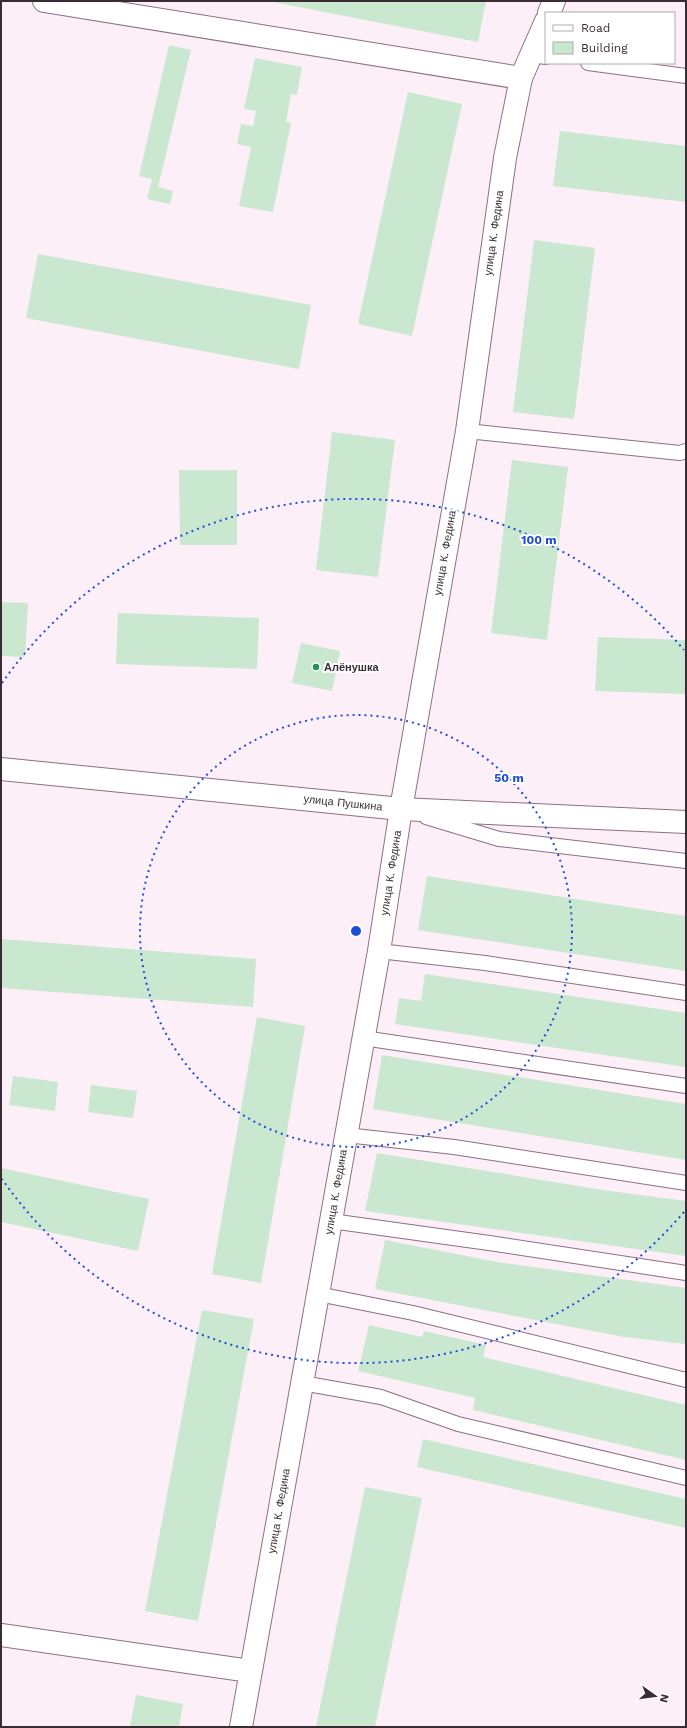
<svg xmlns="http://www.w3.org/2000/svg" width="687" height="1728" font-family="'Work Sans',sans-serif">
  <rect width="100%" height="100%" fill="#fdeff8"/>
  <path fill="#c9e8cf" d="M 268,1 L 486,1 L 478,42 Z
    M 169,45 L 191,50 L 158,187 L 173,191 L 170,204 L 147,199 L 152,179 L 139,176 Z
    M 255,58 L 302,67 L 297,95 L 291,94 L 286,122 L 291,123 L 273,212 L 239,206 L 251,147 L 237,144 L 241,124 L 253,126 L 256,111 L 244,109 Z
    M 408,92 L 462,104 L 412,336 L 358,324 Z
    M 560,131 L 686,146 L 686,202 L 553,186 Z
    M 534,240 L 595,248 L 574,419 L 513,412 Z
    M 38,254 L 311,305 L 299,369 L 26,318 Z
    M 332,432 L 395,440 L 378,577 L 316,570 Z
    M 512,460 L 568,467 L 547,640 L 491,633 Z
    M 179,470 L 237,470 L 237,545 L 180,545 Z
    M 1,602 L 28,603 L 25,657 L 1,656 Z
    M 118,613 L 259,618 L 257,669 L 116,664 Z
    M 598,637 L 686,640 L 686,694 L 595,691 Z
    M 301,643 L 340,651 L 332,691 L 292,683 Z
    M 427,876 L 686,916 L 686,971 L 418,930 Z
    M 1,939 L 256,959 L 253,1007 L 1,988 Z
    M 425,974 L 686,1013 L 686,1067 L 395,1024 L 399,998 L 421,1001 Z
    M 257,1017 L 305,1026 L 261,1283 L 212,1274 Z
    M 382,1055 L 686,1104 L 686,1160 L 373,1109 Z
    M 13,1076 L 58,1082 L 55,1111 L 9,1105 Z
    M 91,1085 L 137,1091 L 133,1118 L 88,1112 Z
    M 377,1153 L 603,1190 L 686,1201 L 686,1256 L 365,1211 Z
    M 1,1168 L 149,1199 L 138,1251 L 1,1222 Z
    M 385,1240 L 497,1262 L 686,1288 L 686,1344 L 624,1337 L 375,1289 Z
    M 202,1310 L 254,1319 L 198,1621 L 145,1611 Z
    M 369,1325 L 422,1337 L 424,1331 L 486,1345 L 483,1357 L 686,1405 L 686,1460 L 473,1410 L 475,1398 L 358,1371 Z
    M 423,1439 L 686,1499 L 686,1528 L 417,1467 Z
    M 365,1487 L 422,1498 L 375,1727 L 316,1727 Z
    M 136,1695 L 183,1704 L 179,1727 L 130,1727 Z"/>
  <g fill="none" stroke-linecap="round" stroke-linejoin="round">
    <defs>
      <path id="service" d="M 531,55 L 546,57
        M 588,63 L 686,76
        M 467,431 L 680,453 L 686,451
        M 426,817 L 499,839 L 686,861
        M 379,951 L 485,963 L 686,993
        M 363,1038 L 686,1086
        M 346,1135 L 454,1147 L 686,1183
        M 331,1221 L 489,1243 L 686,1273
        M 318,1294 L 413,1313 L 686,1380
        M 302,1383 L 381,1397 L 458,1424 L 686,1478"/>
      <path id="minor" d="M 44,1 L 521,78
        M 1,1635 L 250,1671
        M 241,1727 L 379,951 L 401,809 L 686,822"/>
      <path id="tertiary" d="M 549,13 L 554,1
        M 1,769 L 401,809 L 467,431 L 505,158 L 521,78 L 546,21"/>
    </defs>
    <use href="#service" stroke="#8d6f83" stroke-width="16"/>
    <use href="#minor" stroke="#8d6f83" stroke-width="24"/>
    <use href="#tertiary" stroke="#8d6f83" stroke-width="24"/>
    <use href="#service" stroke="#fff" stroke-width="14"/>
    <use href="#minor" stroke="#fff" stroke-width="22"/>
    <use href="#tertiary" stroke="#fff" stroke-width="22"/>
  </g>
  <g fill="none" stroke="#1d4ed8" stroke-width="2" stroke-dasharray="2 4">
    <circle cx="356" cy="931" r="216"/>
    <path d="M684 1212A432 432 0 0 1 2 1179M2 683A432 432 0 0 1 684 650"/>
  </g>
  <circle fill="#25954f" stroke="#fff" stroke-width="1.5" cx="316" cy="667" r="4"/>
  <g text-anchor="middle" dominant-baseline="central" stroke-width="4" stroke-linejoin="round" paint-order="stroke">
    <g font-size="11" fill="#392c34" stroke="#fff">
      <text transform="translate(494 233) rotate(-82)">улица К. Федина</text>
      <text transform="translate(445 553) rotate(-80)">улица К. Федина</text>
      <text transform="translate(343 803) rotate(6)">улица Пушкина</text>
      <text transform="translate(391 873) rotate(-81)">улица К. Федина</text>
      <text transform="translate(336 1192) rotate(-80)">улица К. Федина</text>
      <text transform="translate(279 1511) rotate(-80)">улица К. Федина</text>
    </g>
    <g font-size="11" font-weight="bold" fill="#392c34" stroke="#fff" text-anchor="start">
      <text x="324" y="667">Алёнушка</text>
    </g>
  </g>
  <circle cx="356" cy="931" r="6" fill="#1d4ed8" stroke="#fff" stroke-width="2"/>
  <g font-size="12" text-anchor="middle" font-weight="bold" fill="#1d4ed8" stroke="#fff" stroke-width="4" stroke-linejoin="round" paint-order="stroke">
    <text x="539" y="544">100 m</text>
    <text x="509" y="782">50 m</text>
  </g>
  <rect width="687" height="1728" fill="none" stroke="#392c34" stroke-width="4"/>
  <rect x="545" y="12" width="130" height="52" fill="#ffffff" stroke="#b0abae"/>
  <rect x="553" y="25" width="20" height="6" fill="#ffffff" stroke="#b0abae"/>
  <text x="581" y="32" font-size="12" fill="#392c34">Road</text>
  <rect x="553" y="42" width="20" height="12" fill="#c9e8cf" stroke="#b0abae"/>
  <text x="581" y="52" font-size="12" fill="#392c34">Building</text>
  <g transform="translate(655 1696) rotate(104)" stroke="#ffffff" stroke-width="3" paint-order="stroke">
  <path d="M0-3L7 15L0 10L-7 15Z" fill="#392c34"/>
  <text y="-6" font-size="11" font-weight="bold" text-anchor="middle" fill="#392c34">N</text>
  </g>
</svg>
